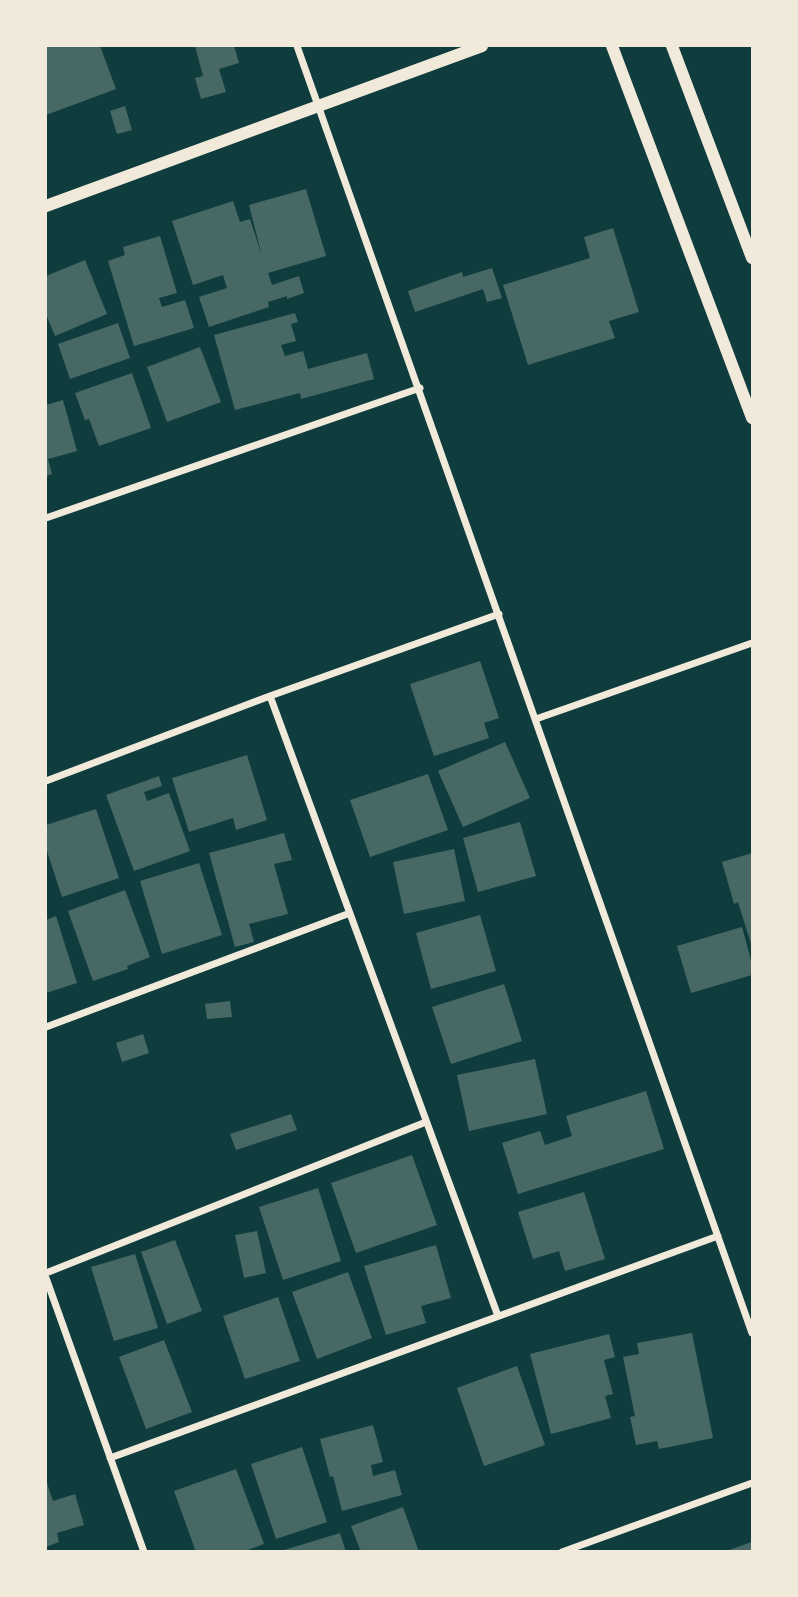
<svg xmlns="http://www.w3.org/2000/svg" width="798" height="1597" font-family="'Exo 2',sans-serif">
  <rect width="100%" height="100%" fill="#0f3d3e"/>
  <path fill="#486865" d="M 46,46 L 100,46 L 116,89 L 46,115 Z
    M 195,46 L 234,46 L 239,63 L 219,69 L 226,92 L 201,99 L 195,78 L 203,76 Z
    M 125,106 L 132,130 L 117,134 L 110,111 Z
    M 306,189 L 326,256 L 268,273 L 272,285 L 299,276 L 304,293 L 287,299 L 287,296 L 268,302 L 269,307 L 209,327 L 199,297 L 227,288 L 223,275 L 193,285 L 172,221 L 233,201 L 240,222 L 250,219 L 262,256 L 249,205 Z
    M 613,228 L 639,312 L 609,321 L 615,338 L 528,365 L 503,285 L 590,258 L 584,237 Z
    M 160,236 L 177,293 L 159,298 L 162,307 L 185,300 L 194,328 L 134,346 L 108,261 L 125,255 L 123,247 Z
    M 85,260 L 107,314 L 55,336 L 46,314 L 46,276 Z
    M 492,268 L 502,298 L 487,302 L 483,289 L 415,312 L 408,291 L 462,272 L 463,277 Z
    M 295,313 L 298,322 L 291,324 L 296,341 L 281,345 L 285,356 L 303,351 L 308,369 L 367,353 L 374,379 L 301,399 L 300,393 L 235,410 L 214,335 Z
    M 118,323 L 130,358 L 70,379 L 58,344 Z
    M 200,347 L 221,402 L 167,422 L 147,367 Z
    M 132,373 L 151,428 L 99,446 L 89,419 L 85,420 L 75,393 Z
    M 63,400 L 77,451 L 48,459 L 52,474 L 46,476 L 46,405 Z
    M 480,661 L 499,718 L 484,723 L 489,738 L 434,756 L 410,684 Z
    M 505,742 L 530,798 L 463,827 L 438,771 Z
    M 247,755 L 267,820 L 236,830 L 233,818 L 189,832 L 172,778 Z
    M 428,774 L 448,830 L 370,857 L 350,800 Z
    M 159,776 L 162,786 L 144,792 L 147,801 L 169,793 L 190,851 L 134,871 L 106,795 Z
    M 96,809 L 119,878 L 62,897 L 46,848 L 46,825 Z
    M 520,822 L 536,876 L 478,892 L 463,838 Z
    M 284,833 L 292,860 L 274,864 L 288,914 L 249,924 L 254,942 L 235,947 L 209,853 Z
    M 454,849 L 465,901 L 404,914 L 393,862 Z
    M 752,853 L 752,947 L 738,902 L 734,904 L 722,862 Z
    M 199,863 L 222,935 L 162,954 L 140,881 Z
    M 125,890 L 150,957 L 127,966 L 128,969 L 93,981 L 68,911 Z
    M 480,915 L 496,971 L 431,989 L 416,933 Z
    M 56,916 L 77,983 L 46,993 L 46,920 Z
    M 742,927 L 752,964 L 752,975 L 691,993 L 677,946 Z
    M 504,984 L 522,1041 L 451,1064 L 432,1007 Z
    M 230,1001 L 232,1017 L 207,1019 L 205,1004 Z
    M 143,1034 L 149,1053 L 122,1062 L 116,1043 Z
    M 535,1059 L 547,1114 L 469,1131 L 457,1075 Z
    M 646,1091 L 664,1149 L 518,1194 L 502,1143 L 540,1131 L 545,1145 L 572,1136 L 566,1116 Z
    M 291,1114 L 297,1130 L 236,1150 L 230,1134 Z
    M 412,1155 L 437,1225 L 356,1253 L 331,1183 Z
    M 318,1188 L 341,1261 L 283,1280 L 259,1207 Z
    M 584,1192 L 605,1259 L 565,1271 L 559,1251 L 533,1259 L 518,1212 Z
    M 257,1231 L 266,1273 L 244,1278 L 235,1235 Z
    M 175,1240 L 202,1311 L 167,1324 L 141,1252 Z
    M 436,1245 L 451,1298 L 421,1306 L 426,1323 L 386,1335 L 364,1266 Z
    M 135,1254 L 158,1328 L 114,1341 L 91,1267 Z
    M 348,1272 L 372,1338 L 317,1359 L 292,1292 Z
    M 278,1297 L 300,1361 L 245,1379 L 223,1316 Z
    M 692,1333 L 713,1438 L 659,1449 L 657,1441 L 636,1445 L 630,1417 L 635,1416 L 623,1357 L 639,1354 L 637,1343 Z
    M 609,1334 L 615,1357 L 604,1360 L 613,1394 L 605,1396 L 611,1418 L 551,1434 L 530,1354 Z
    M 164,1340 L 192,1412 L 146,1429 L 119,1357 Z
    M 517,1366 L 545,1445 L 484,1466 L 457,1388 Z
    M 373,1425 L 383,1462 L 371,1465 L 373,1476 L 395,1470 L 402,1495 L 342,1511 L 333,1476 L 330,1477 L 320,1439 Z
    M 302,1447 L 327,1522 L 276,1539 L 251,1464 Z
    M 236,1469 L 264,1544 L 243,1552 L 196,1552 L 174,1491 Z
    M 46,1480 L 53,1501 L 75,1494 L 84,1525 L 57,1533 L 59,1542 L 46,1547 Z
    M 403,1507 L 419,1552 L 361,1552 L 351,1526 Z
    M 340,1533 L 346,1552 L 281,1552 L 281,1551 Z
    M 752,1542 L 752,1552 L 726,1552 L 726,1551 Z"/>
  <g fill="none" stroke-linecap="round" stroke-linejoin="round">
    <path stroke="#f1e9da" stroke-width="7" d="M 297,46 L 752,1333
      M 46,518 L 420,388
      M 270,696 L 498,1316
      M 536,719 L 752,643
      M 46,781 L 270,696 L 499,614
      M 46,1027 L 350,913
      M 46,1273 L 426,1122
      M 46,1278 L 144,1552
      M 110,1458 L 718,1236
      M 562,1552 L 752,1483"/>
    <path stroke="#f1e9da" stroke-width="12" d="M 612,46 L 752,418
      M 672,46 L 752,258
      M 46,206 L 482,46"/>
  </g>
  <rect width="798" height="1597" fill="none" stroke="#f1e9da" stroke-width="94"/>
</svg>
